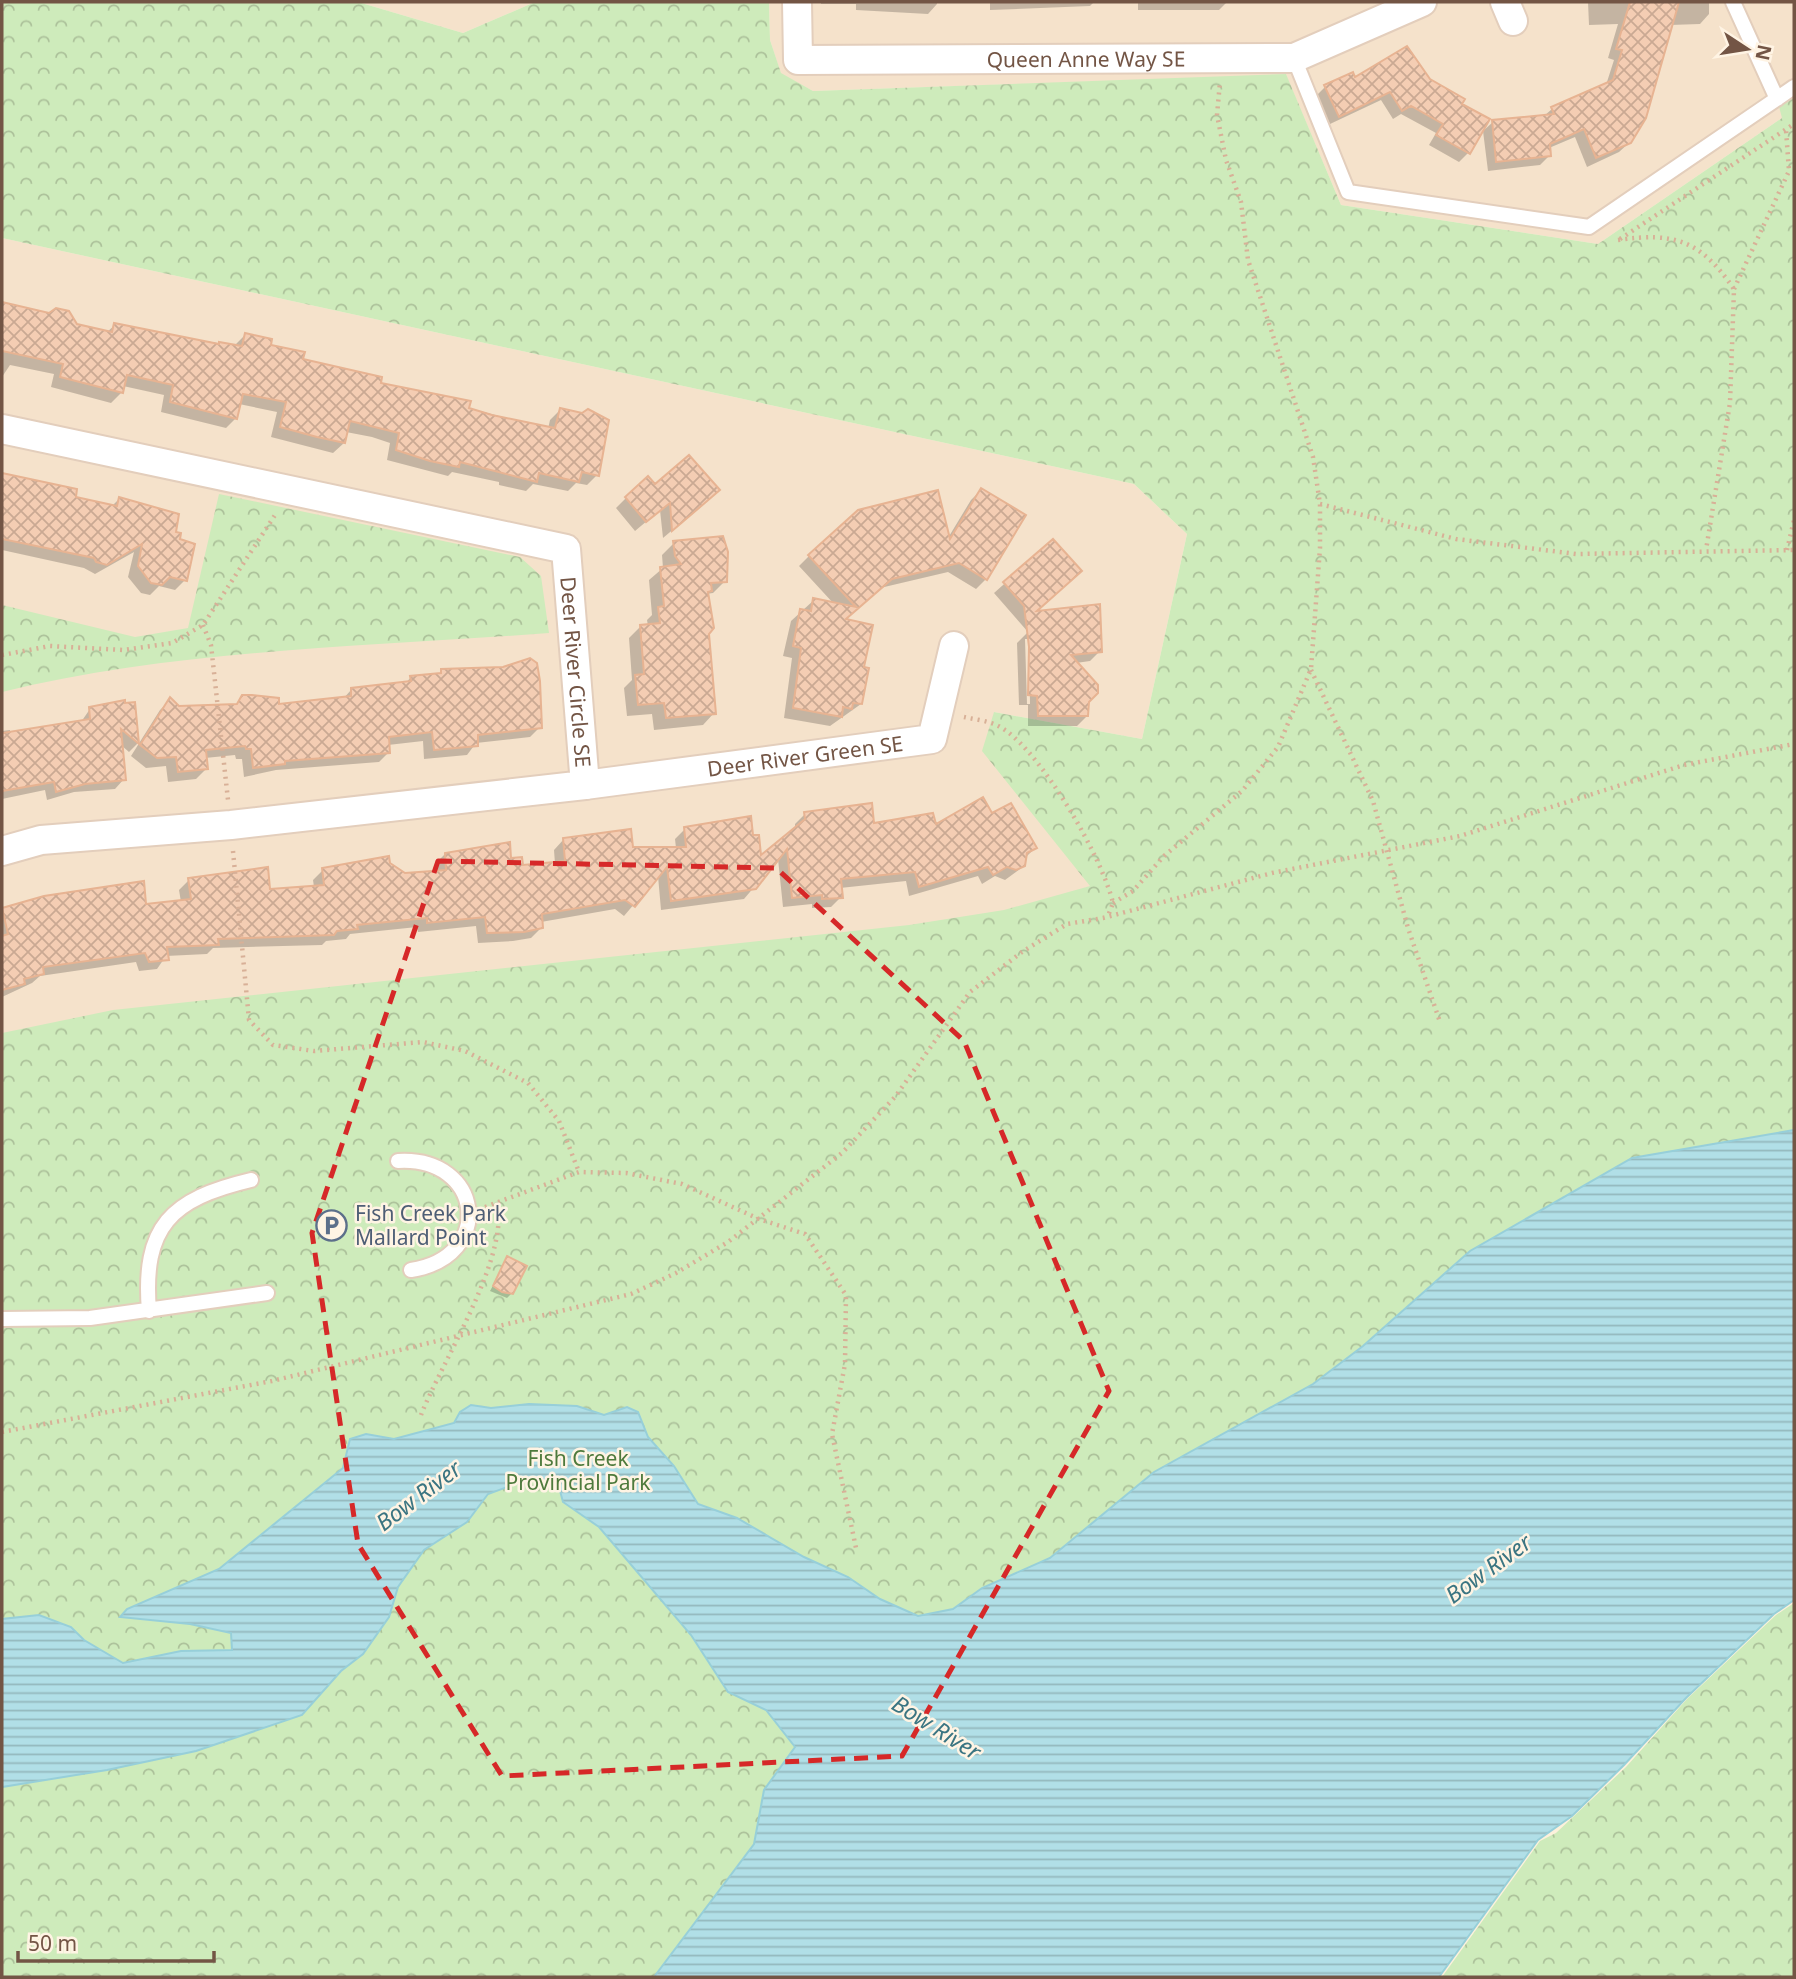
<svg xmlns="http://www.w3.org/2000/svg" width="1796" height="1979" font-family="'Noto Sans',sans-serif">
  <defs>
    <pattern id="park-crowns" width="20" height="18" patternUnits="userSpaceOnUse" patternTransform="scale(1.75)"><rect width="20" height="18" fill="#ceebbb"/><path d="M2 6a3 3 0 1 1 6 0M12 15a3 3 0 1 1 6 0" fill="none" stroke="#acc19a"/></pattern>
    <pattern id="water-rules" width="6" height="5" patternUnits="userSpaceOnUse" patternTransform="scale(1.75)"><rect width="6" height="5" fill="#b1dfe7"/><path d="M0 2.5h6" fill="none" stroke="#94b8bd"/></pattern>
    <pattern id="building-cross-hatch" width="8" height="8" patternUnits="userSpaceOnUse" patternTransform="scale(1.75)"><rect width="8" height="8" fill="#f4cdb3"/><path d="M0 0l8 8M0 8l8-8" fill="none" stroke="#caa993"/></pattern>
  </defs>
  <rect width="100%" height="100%" fill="#fdf1dc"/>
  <path fill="#f5e2cb" d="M 358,2 L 535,2 L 463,33 Z
    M 769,2 L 1794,2 L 1794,87 L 1782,118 L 1598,244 L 1341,205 L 1286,75 L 813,91 L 781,74 L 770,40 Z
    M 2,238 L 1134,484 L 1187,534 L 1142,739 L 994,712 L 1091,886 L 998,915 L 2,1066 Z"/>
  <path fill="url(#park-crowns)" d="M 2,2 L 358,2 L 463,33 L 535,2 L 769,2 L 770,40 L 781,73 L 813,91 L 1286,74 L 1341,205 L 1598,244 L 1782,118 L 1777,99 L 1794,87 L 1794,1131 L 853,1977 L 2,1977 L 2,1033 L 113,1010 L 909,925 L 1004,910 L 1090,886 L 982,751 L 994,712 L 1142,739 L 1187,534 L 1134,484 L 2,238 Z
    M 219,494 L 520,557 L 541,576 L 549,633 C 370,647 176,649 2,692 L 2,605 L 135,637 L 188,628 Z
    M 1794,1603 L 1794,1977 L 1442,1977 L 1540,1841 L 1556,1833 L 1626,1767 L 1687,1699 L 1776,1615 Z"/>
  <path fill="url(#water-rules)" stroke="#97cfd9" stroke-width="2" d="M 1794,1130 L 1794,1600 L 1774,1614 L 1686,1698 L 1624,1765 L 1572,1816 L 1538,1840 L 1439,1977 L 654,1977 L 754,1844 L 764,1790 L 795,1747 L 766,1710 L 728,1692 L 691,1635 L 599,1527 L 563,1502 L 559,1487 L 547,1479 L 524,1481 L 488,1494 L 467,1522 L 424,1550 L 398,1587 L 389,1617 L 363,1654 L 341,1671 L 302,1715 L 196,1751 L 107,1770 L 2,1787 L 2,1619 L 39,1615 L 71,1627 L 84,1640 L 123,1663 L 181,1651 L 232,1650 L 231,1633 L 190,1624 L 120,1617 L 127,1609 L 219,1569 L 343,1468 L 350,1439 L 366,1434 L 394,1439 L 454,1423 L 460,1412 L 471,1405 L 491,1408 L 529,1404 L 577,1406 L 604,1415 L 627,1407 L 638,1412 L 648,1437 L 674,1466 L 698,1504 L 737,1518 L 804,1557 L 848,1577 L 880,1599 L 918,1616 L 953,1609 L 982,1588 L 1050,1558 L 1154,1472 L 1313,1384 L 1363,1346 L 1470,1251 L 1632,1158 Z"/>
  <path fill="#0003" fill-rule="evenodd" d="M 821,2 L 937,2 L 937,4 L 928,14 L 856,10 L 856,4 L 821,4 Z
    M 990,2 L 1094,2 L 1090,6 L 990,10 Z
    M 1138,2 L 1227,2 L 1219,10 L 1138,10 Z
    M 1588,2 L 1709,2 L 1709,14 L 1700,24 L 1670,25 L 1630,142 L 1619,152 L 1587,167 L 1575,137 L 1549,148 L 1549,156 L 1540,165 L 1488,171 L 1483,131 L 1493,122 L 1544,116 L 1552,109 L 1606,85 L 1614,60 L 1608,58 L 1618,24 L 1589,25 Z
    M 1355,80 L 1428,81 L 1487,120 L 1468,153 L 1459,162 L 1429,145 L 1436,133 L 1401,114 L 1393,119 L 1381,100 L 1330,124 L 1316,96 L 1325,87 Z
    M 2,305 L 107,332 L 115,325 L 234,346 L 245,335 L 301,360 L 379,384 L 548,429 L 550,420 L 560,410 L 597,475 L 587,485 L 576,483 L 568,491 L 533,484 L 526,491 L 499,485 L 499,482 L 452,472 L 448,476 L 387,460 L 390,443 L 372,437 L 346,432 L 344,443 L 333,453 L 271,437 L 277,412 L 239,404 L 236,418 L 226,428 L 161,412 L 164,395 L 123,386 L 121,393 L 111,403 L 51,387 L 54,374 L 10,365 L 2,377 Z
    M 2,475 L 75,490 L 74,498 L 112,506 L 119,499 L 174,533 L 185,580 L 175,590 L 159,586 L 150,595 L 141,593 L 128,577 L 134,552 L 95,574 L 84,568 L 2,550 Z
    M 981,490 L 986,579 L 976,589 L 948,572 L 880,588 L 844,621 L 862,669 L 861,704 L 830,726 L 784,718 L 792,658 L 783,656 L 791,621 L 814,600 L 834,604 L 799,566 L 809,556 L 948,538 L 971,500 Z
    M 626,498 L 708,500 L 663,538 L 660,510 L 635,531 L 616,508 Z
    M 1053,541 L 1033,614 L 1100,651 L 1090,661 L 1076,663 L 1087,701 L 1087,716 L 1077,726 L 1028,726 L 1028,705 L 1019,705 L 1017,643 L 1028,632 L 994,593 ZM 1025,639 L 1029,639 L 1030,704 L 1027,704 Z
    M 674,543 L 725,581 L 713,593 L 706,594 L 714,713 L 703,725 L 654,730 L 652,714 L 627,716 L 624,688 L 632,680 L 629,638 L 641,626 L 648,626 L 647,620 L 652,615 L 649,580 L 663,568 L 662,555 Z
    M 441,671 L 540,727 L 530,737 L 476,743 L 467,755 L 424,759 L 423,741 L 388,745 L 389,752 L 379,762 L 276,770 L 244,777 L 242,759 L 236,759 L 235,755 L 205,758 L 206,769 L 196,779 L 168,782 L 166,766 L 146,768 L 131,756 L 160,710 L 170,700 L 178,708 L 235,705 L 243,697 L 278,706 L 343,699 L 351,690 L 405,684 L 411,677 L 438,675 Z
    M 134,704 L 137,744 L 129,752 L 121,745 L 124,779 L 115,789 L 74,792 L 47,800 L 45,790 L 2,799 L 2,731 L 10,730 L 10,733 L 81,722 L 90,709 Z
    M 805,814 L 872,825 L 935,827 L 992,816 L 1035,848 L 1025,858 L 1024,866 L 1005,880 L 995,876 L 982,884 L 978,876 L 909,896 L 906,881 L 840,888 L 841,897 L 831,907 L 812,908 L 812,904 L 783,907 L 778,859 L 744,899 L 661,910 L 658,876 L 624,916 L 615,909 L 541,922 L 541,928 L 531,938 L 513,941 L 478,943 L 476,926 L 418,932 L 417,927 L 350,934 L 346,939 L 326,941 L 322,945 L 213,948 L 207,954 L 166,956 L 157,969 L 139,971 L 136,962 L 40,976 L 32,983 L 2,997 L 2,910 L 44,898 L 145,906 L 181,902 L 179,890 L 189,880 L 269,891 L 314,887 L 313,880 L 323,870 L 388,864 L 405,875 L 436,872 L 435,864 L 445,854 L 510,860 L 521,867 L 555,864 L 554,850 L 564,839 L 632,848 L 676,848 L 675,839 L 685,829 L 751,837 L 759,859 L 795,829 L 795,824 Z
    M 508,1258 L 512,1293 L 507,1298 L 490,1291 Z"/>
  <path fill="url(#building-cross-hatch)" stroke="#e7b392" stroke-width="2" d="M 1630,2 L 1679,2 L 1646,118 L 1631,143 L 1596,158 L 1584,129 L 1550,144 L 1551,156 L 1496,162 L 1492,120 L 1554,114 L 1551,107 L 1613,80 L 1622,50 L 1616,49 Z
    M 1407,46 L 1430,79 L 1465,99 L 1462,104 L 1490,119 L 1470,154 L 1436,135 L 1443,124 L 1411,106 L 1402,111 L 1390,92 L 1339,117 L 1324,85 L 1353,72 L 1355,77 Z
    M 2,302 L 49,313 L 56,308 L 69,311 L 77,324 L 112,332 L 114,323 L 219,344 L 219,342 L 242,346 L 245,333 L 272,339 L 271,345 L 305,352 L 303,359 L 382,377 L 381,383 L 471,401 L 469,408 L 492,415 L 555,428 L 560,408 L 582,413 L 588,409 L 609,420 L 599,476 L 582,472 L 579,482 L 539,473 L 537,482 L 460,462 L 459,467 L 430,461 L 396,450 L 399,433 L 350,421 L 345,443 L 317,437 L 280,427 L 286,402 L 243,394 L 237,419 L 170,402 L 173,385 L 127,375 L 123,393 L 60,377 L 63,364 L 2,351 Z
    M 689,455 L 720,490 L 672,531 L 670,503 L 646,522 L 625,497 L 648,476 L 655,484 Z
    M 2,473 L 77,489 L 76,497 L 117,506 L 119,497 L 179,514 L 176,532 L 181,533 L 180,539 L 195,544 L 187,581 L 170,577 L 162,585 L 151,583 L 138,566 L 142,544 L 107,565 L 96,562 L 94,558 L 2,539 Z
    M 981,488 L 1026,515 L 987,580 L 959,563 L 892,579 L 846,619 L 873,625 L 864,667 L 869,668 L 862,704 L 853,703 L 852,709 L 843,707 L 842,717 L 793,708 L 801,648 L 793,646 L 800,609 L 811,611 L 813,598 L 856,607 L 808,555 L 858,510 L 938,490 L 950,539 Z
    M 723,536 L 728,552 L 727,582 L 711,583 L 712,591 L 708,592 L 714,628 L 709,634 L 716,714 L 666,718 L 664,703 L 638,705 L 635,675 L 644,674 L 640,625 L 660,623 L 658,607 L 664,606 L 660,567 L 681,564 L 675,556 L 673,541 Z
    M 1053,539 L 1082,571 L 1037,611 L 1100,604 L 1102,652 L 1071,655 L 1098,685 L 1098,693 L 1089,702 L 1088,716 L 1038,716 L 1037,696 L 1028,695 L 1029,647 L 1024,606 L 1003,582 Z
    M 530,658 L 537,663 L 540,681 L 542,728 L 478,735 L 478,746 L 434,750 L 432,732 L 389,737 L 390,753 L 285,761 L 285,764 L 253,768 L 251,749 L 246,749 L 245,746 L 206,750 L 208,769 L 178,772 L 176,757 L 157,758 L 140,745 L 170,697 L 179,706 L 237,704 L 242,695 L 252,695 L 279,698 L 279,704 L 314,700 L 351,696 L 351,688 L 411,681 L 410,676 L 441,673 L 441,669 L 503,667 Z
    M 125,700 L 125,703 L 135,702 L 139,744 L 121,729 L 126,780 L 85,784 L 56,792 L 54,782 L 2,791 L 2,733 L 90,719 L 89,707 Z
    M 983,797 L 992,813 L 1011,803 L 1037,848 L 1027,853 L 1025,866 L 1016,870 L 1007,867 L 993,875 L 988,867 L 919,887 L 915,872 L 841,879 L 843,898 L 822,899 L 822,895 L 792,898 L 787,849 L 756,889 L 671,901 L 667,867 L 635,907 L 625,900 L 542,914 L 543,928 L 524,932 L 487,933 L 485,917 L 427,923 L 427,918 L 357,925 L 358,929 L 337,931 L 334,935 L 218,939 L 219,945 L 167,947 L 169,960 L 149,962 L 145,953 L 43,967 L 44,974 L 24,979 L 25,984 L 2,990 L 2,936 L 8,934 L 2,908 L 44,896 L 144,881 L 146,904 L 191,899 L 188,878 L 268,867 L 270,889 L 324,885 L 322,868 L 389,856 L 390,863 L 405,873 L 446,870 L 445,853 L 510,842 L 511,858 L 522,857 L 523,865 L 565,861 L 563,838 L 631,829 L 633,847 L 686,847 L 684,827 L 751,816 L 753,835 L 759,835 L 761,855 L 805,819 L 804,812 L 872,803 L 874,823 L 933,813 L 936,824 Z
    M 507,1256 L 527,1266 L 513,1294 L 502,1292 L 493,1286 Z"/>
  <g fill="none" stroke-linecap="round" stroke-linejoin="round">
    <defs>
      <path id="service" d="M 1733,2 L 1777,99
        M 1294,58 L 1348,192 L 1589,227 L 1794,87
        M 398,1161 C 483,1156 496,1257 411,1270
        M 149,1311 C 142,1226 171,1199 251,1180
        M 2,1319 L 90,1318 L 267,1293"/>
      <g id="minor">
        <path id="s1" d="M 797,2 L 798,60 L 1294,58 L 1422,2"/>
        <path d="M 1505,2 L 1513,21"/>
        <path id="s2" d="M 2,429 L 566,549 L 585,785 L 231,825 L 41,840 L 2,851"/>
        <path id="s3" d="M 585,785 L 932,739 L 954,646"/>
      </g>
    </defs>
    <use href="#service" stroke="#e3cebc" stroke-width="18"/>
    <use href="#minor" stroke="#e3cebc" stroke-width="32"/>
    <path stroke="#d8b097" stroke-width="4.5" stroke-dasharray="2 5" stroke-linecap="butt" d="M 1620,239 L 1794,124
      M 1618,240 C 1675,232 1700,240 1734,289 L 1730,403 L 1706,550
      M 1734,289 L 1789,171 L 1786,130
      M 1320,504 L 1456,539 L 1576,554 L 1794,550
      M 1787,550 L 1794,520
      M 203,625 L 211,645 L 228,800
      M 2,655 L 50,646 L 123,650 L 172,643 L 203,625 L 277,512
      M 1311,670 L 1373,801 L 1408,928 L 1440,1022
      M 964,717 C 977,720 993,721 1005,730 C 1044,757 1102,857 1113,903 L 1108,916
      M 233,851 L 249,1020 L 273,1045 L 314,1051 L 423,1042 L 465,1051 L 528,1083 L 559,1121 L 579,1172
      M 1113,903 L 1133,891 L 1164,856 L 1242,791 L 1278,747 L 1311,669 L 1320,548 L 1320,504 L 1313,457 L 1248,260 L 1241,202 L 1226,160 L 1217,115 L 1220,82
      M 485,1207 L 579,1172 L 626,1173 L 682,1184 L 759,1219 L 805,1234 L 846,1295 L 845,1364 L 832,1434 L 856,1548
      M 421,1415 C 442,1361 510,1257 497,1202
      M 2,1432 L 272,1381 L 631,1294 L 676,1273 L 728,1242 L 842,1153 L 895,1097 L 970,992 L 1022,952 L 1067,924 L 1103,918 L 1272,873 L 1460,836 L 1684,765 L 1794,744"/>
    <use href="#service" stroke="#fff" stroke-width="14"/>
    <use href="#minor" stroke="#fff" stroke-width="28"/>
  </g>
  <path fill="none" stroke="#d62828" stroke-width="5" stroke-dasharray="14 9" stroke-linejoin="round" d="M 438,861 L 776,868 L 964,1041 L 1109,1391 L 902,1756 L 502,1776 L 358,1544 L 312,1233 Z"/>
  <defs>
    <symbol id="parking-ring" viewBox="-11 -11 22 22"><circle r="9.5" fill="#fff4e4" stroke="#5c6f8a" stroke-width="1.5"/><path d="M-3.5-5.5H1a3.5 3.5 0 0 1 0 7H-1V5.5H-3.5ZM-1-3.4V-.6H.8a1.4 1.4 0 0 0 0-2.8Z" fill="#5c6f8a"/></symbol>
  </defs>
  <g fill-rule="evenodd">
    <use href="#parking-ring" x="314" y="1208" width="35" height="35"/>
  </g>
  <g text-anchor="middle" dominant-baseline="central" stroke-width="5" stroke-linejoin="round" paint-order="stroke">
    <g font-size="21" fill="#735545" stroke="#fff4e4">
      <text stroke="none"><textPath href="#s1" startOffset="346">Queen Anne Way SE</textPath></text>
      <text stroke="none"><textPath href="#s2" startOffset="700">Deer River Circle SE</textPath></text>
      <text stroke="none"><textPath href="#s3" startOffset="222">Deer River Green SE</textPath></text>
    </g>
    <g font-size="21" fill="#4e5e75" stroke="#fff4e4" text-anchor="start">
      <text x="355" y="1213">Fish Creek Park<tspan x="355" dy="24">Mallard Point</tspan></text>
    </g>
    <g font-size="21" fill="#4e7a3c" stroke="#fff4e4">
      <text x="578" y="1458">Fish Creek<tspan x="578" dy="24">Provincial Park</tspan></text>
    </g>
    <g font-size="23" font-style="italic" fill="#3b7582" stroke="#fff4e4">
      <text transform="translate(418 1495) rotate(-37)">Bow River</text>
      <text transform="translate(1488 1568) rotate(-36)">Bow River</text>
      <text transform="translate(937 1727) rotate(32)">Bow River</text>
    </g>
  </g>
  <rect width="1796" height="1979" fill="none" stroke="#735545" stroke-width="7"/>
  <g transform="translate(1747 49) rotate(102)" stroke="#fff4e4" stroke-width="5" paint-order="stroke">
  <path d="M0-5L12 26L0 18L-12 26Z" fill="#735545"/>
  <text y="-10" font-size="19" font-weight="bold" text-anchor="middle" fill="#735545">N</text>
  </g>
  <path d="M18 1951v10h196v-10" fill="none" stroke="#735545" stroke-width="3.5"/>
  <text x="28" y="1951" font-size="21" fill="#735545" stroke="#fff4e4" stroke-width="5" paint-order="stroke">50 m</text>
</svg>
